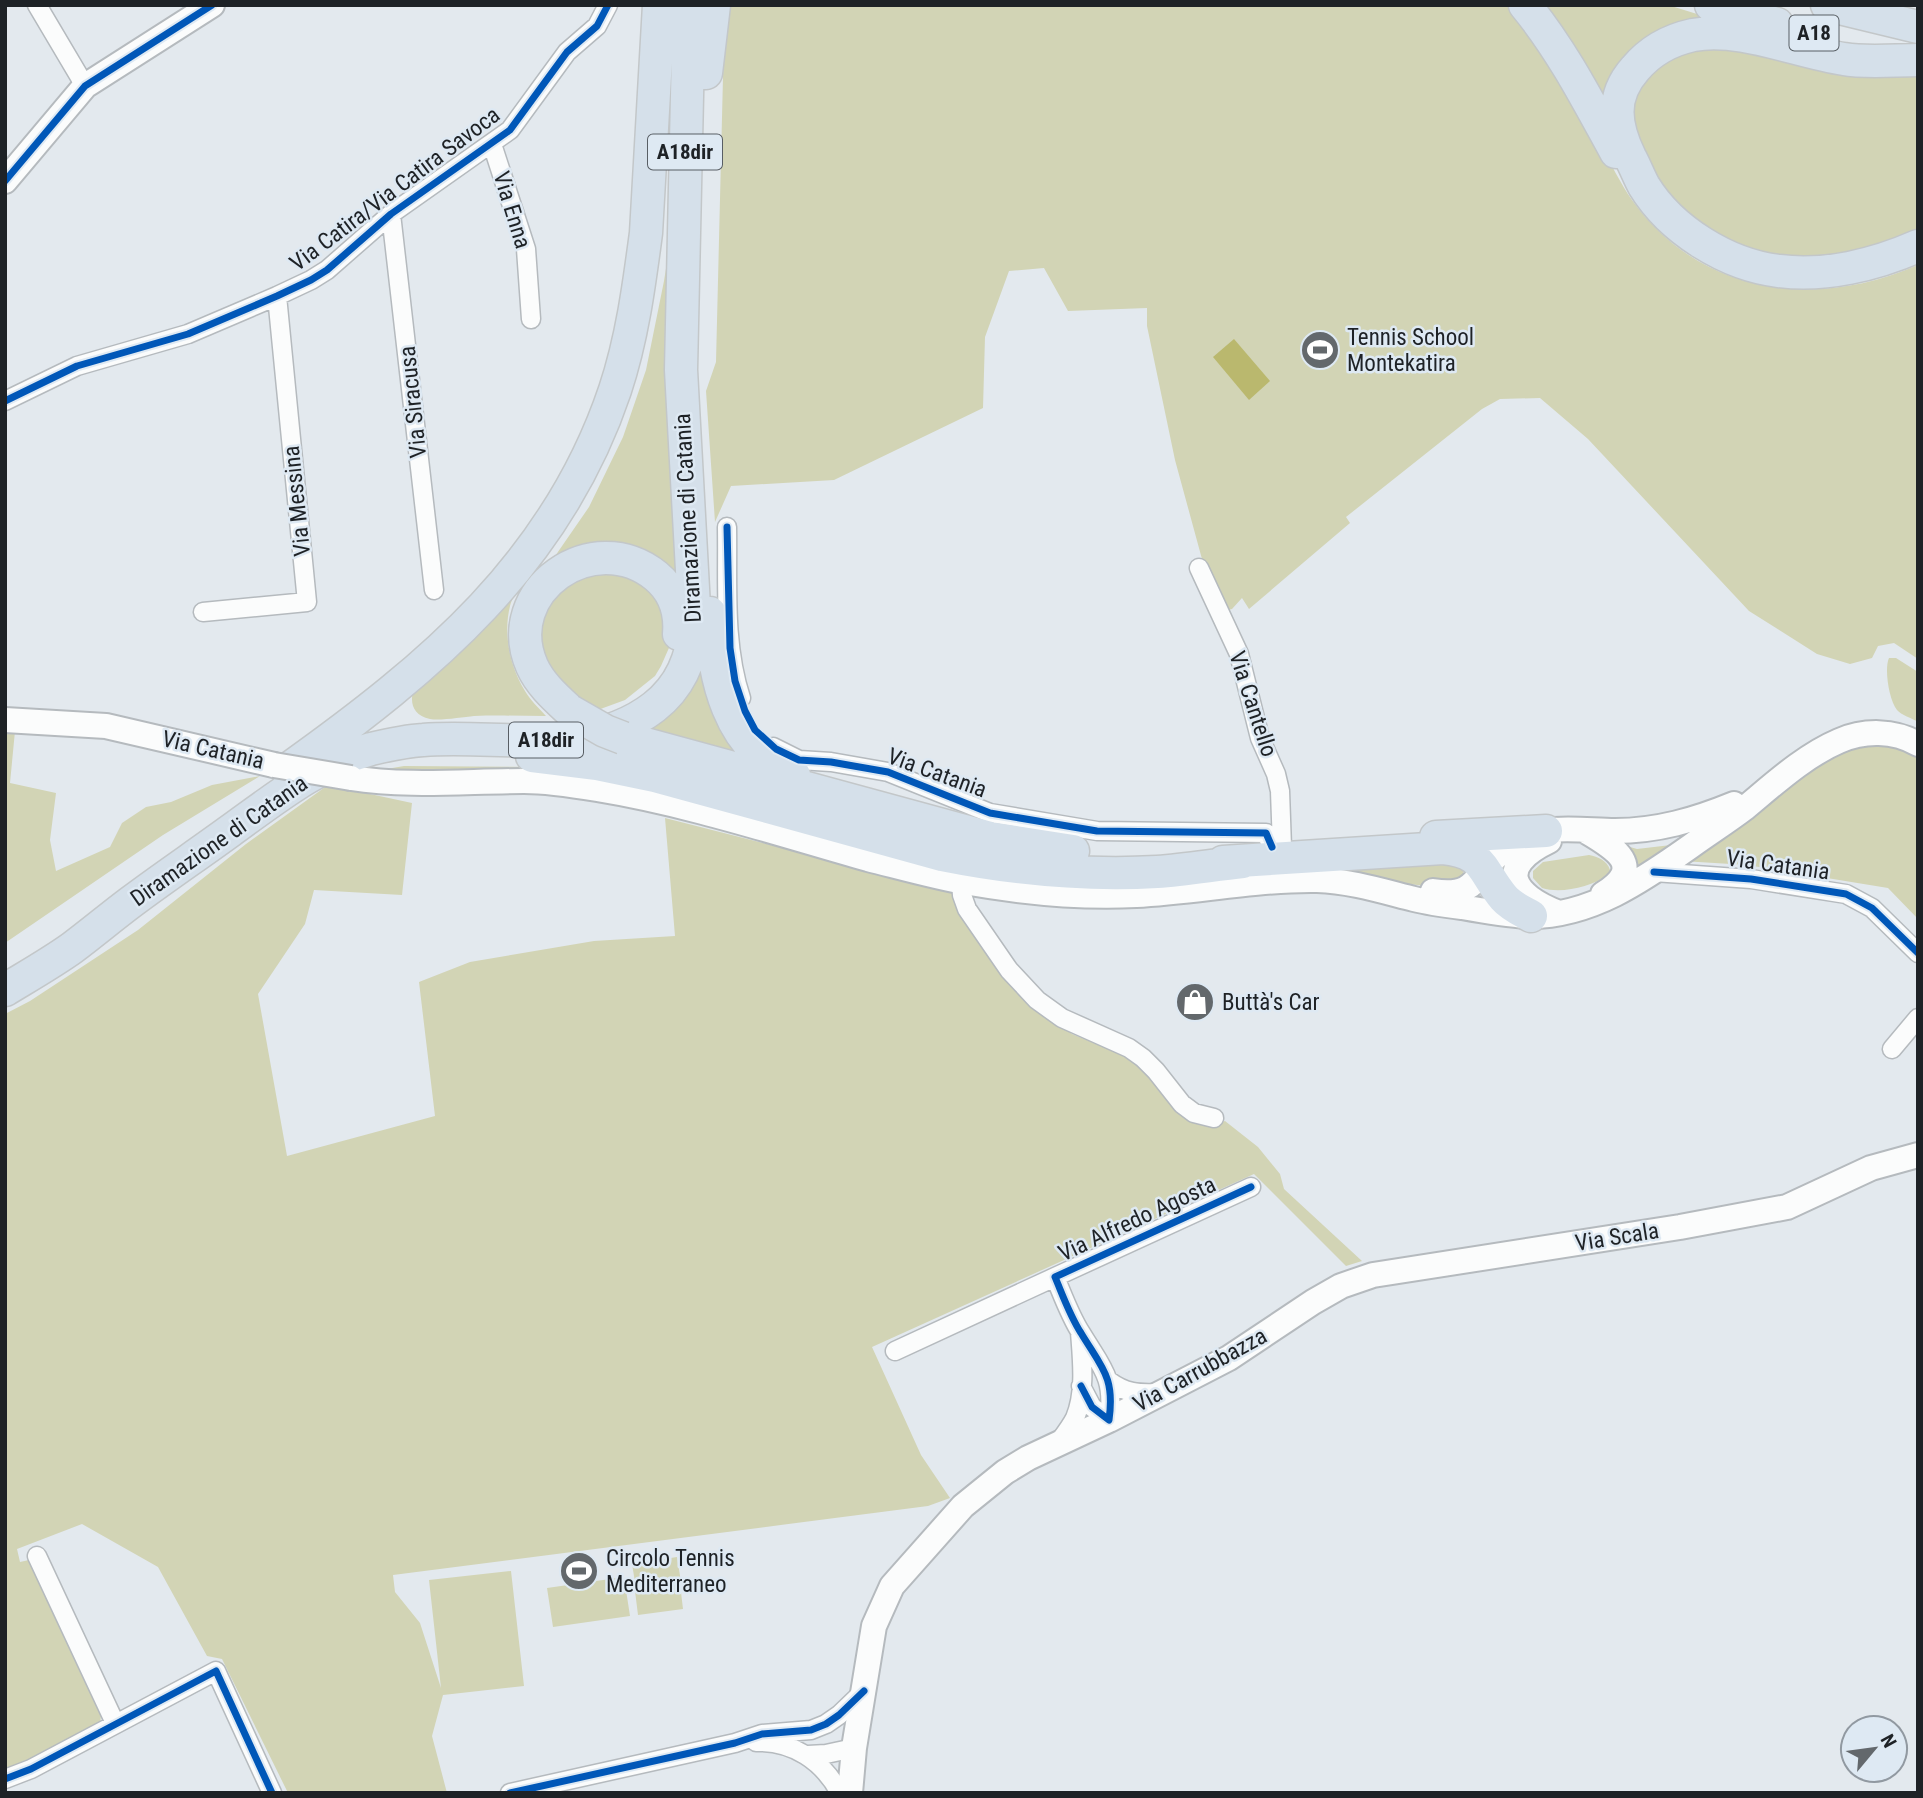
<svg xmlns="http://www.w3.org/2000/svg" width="1923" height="1798" font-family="'Roboto Condensed',sans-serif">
  <rect width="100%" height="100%" fill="#e3e9ee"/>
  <path fill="#d2d4b5" d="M 728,5 L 1513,5 C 1523,18 1534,30 1543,43 C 1564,75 1581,111 1600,145 C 1611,163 1620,183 1632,200 C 1700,295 1815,310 1918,265 L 1918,659 L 1894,643 L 1878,646 L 1872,658 L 1850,664 L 1817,654 L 1749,611 L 1588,439 L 1540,398 L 1500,399 L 1482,409 L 1346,517 L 1350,523 L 1249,609 L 1242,598 L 1232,609 L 1228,610 L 1205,570 L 1175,460 L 1147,326 L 1147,308 L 1068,311 L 1044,268 L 1009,271 L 985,337 L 983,408 L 834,480 L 731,486 L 715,522 L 706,391 L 716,362 L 724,36 Z
    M 1535,5 L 1668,5 L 1726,23 L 1693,27 L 1610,107 Z
    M 1729,46 L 1918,75 L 1918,233 L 1902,241 L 1810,262 L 1744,252 L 1673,205 L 1631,138 L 1628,97 L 1670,52 Z
    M 676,207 L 688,613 L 656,568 L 542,575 L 589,507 L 623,437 L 646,370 L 664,281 Z
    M 595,565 L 659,588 L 672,641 L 661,666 L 655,676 L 625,700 L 595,711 L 572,695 L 546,663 L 539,636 L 550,595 Z
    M 521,581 C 518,589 512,598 510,606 C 503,634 510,667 525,691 C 530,700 539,708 546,716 C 522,716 498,715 474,716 C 463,717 440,721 430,719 C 411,715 409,700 415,685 Z
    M 1889,658 L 1896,658 L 1918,672 L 1918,722 C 1912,718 1901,715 1897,710 C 1889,700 1884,669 1889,658 Z
    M 700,662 L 760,761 L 638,729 Z
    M 5,731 L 15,731 L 10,783 L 56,793 L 50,840 L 56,871 L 110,847 L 122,823 L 146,807 L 171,802 L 212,785 L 260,776 L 163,835 L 5,943 Z
    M 1878,744 L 1899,748 L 1918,756 L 1918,919 L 1888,888 L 1747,865 L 1682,861 L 1826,758 L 1858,746 Z
    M 404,766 L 535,767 L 591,773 L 687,793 L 952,865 L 1033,877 L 1114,881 L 1145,880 L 1251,868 L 1353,862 L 1437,859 C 1454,860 1470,864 1461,884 L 1448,889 L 1317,872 L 1250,875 L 1131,888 L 1063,887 L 1031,884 L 954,873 L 645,790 L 592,780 L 530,774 L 376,773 L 375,771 Z
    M 328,785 L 412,803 L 402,895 L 314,890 L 305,924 L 258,994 L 287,1156 L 435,1116 L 419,982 L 470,962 L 594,941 L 675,936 L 665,818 L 955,892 L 1024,997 L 1072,1034 L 1130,1058 L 1212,1125 L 1225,1121 L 1258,1147 L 1280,1174 L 1284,1189 L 1362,1261 L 1346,1266 L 1254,1174 L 872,1347 L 921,1455 L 950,1498 L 928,1506 L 393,1575 L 395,1592 L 420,1623 L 441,1688 L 429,1580 L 511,1571 L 524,1686 L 443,1695 L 432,1736 L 447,1793 L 288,1793 L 222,1659 L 207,1656 L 158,1567 L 82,1524 L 17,1549 L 20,1562 L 29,1560 L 101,1715 L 100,1725 L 13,1769 L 5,1771 L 5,1014 L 30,1001 L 138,930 L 246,844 Z
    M 1671,845 L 1638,868 L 1636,857 L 1630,847 L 1637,849 Z
    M 1589,855 C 1598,857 1607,860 1610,870 L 1608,875 C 1591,887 1561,894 1542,888 L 1533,878 L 1533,871 L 1543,862 Z
    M 677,1557 L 681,1582 L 636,1588 L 632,1564 Z
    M 624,1577 L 630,1616 L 553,1627 L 547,1588 Z
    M 680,1584 L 683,1609 L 638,1615 L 635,1591 Z"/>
  <path fill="#bab86e" d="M 1234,339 L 1270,381 L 1249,400 L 1213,357 Z"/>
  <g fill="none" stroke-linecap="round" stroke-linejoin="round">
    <defs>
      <path id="street" d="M 37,5 L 85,86
        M 492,144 L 526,249 L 531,319
        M 391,214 L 434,590
        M 5,401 L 77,366 L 188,334 L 277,296 L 311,280 L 327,270 L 391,214 L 510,130 L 567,52 L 597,26 L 608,5
        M 727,527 C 728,583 723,644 741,698
        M 1199,568 L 1239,654 L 1260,738 L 1276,774 L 1280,791 L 1282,847
        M 203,612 L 307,602 L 277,296
        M 773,747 L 799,760 L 831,762 L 888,772 L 990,813 L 1097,831 L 1266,833 L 1272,847
        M 1654,872 L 1751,879 L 1846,894 L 1872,908 L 1918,953
        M 961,882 L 962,895 L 967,909 L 1009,970 L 1037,1000 L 1062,1018 L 1129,1048 L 1143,1058 L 1156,1071 L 1182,1104 L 1194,1113 L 1214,1118
        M 1892,1049 L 1918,1018
        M 895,1351 L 1055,1277
        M 1109,1381 C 1125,1393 1138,1394 1158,1393
        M 1081,1386 L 1092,1407 L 1109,1420 C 1115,1377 1102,1368 1081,1333 C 1070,1316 1063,1296 1055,1277 L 1251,1187
        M 1059,1442 C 1065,1434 1071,1426 1075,1418 C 1086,1392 1082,1359 1080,1332
        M 37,1556 L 115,1723
        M 756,1742 C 793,1741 823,1761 840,1793
        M 808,1755 L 826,1754 L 854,1748
        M 5,1779 L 31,1769 L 216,1671 L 272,1793
        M 510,1793 L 735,1743 L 762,1734 L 811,1730 L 826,1724 L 839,1715 L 864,1691"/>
      <path id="secondary" d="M 5,181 L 85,86 L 212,5
        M 5,720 L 106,726 L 274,765
        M 351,778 C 408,787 466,781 524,781 C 548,781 573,785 597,789 C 689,804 779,834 868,859 C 900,867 932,876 964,882 C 1021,892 1079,898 1136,895 C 1196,892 1257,879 1317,880 C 1350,881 1382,891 1414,899 C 1430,903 1446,905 1462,907 C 1484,911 1506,915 1528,916 C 1590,917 1643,880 1691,846 C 1709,833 1728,821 1745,808 C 1774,784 1804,756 1839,741 C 1864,730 1894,730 1918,744
        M 1584,830 C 1613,847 1648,866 1603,894
        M 1549,841 C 1495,867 1512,895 1559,913
        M 1433,891 C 1476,898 1474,876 1501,852 C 1512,842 1531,835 1545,831 C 1563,827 1595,831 1615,831 C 1657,831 1695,820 1734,804
        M 850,1793 L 854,1748 L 874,1626 L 892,1586 L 963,1506 L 1005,1472 L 1028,1458 L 1109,1420 L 1229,1358 L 1313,1302 L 1341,1286 L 1373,1275 L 1680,1227 L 1787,1207 L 1871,1168 L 1918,1155"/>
      <path id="highway" d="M 1525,5 C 1562,50 1588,101 1616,152
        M 1711,5 L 1777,24
        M 1827,5 L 1918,27
        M 1918,60 C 1895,60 1866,63 1844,59 C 1797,52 1740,26 1693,35 C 1670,40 1650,51 1635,69 C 1610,97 1615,126 1630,157 C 1635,166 1639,177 1644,186 C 1671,230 1727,265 1779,271 C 1825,277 1875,265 1918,246
        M 706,73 L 714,5
        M 710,613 C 713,674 727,751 794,775
        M 570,711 C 556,698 540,684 532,666 C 499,591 593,525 656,576 C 674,591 681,611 679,634
        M 623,738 L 990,838 L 1073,851
        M 532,756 L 597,764 L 655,776 L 942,855 C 1012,869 1086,876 1157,872 C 1186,870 1214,865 1243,862
        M 287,770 C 430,668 557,563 615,390 C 632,339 639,286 646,233 L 659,5
        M 1436,837 L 1546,831
        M 1223,862 L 1443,848 C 1485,852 1481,871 1504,898 C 1511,906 1522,911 1531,916
        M 5,990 C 28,976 51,963 72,948 C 92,933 111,917 131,902 C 163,878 197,855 230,831 C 273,800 319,763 371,749 C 388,745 405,741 423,740 C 500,734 588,758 654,707 C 681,686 692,658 695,625 L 681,370 L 689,5"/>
    </defs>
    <use href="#street" stroke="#b5babe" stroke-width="21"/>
    <use href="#secondary" stroke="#b5babe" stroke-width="28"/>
    <use href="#highway" stroke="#c3c7c9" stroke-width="35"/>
    <use href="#street" stroke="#fbfcfc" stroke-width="18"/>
    <use href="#secondary" stroke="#fbfcfc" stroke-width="24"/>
    <use href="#highway" stroke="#d5e0ea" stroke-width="32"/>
    <defs>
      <path id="secondary-bridge" d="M 274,765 L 351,778"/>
      <path id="highway-bridge" d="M 570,711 L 605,731 L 623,738"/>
    </defs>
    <use href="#secondary-bridge" stroke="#b5babe" stroke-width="28" stroke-linecap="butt"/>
    <use href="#highway-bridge" stroke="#c3c7c9" stroke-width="35" stroke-linecap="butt"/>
    <use href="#secondary-bridge" stroke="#fbfcfc" stroke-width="24"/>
    <use href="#highway-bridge" stroke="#d5e0ea" stroke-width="32"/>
    <defs>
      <path id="cycleway" d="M 5,181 L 85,86 L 212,5
        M 5,401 L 77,366 L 188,334 L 277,296 L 311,280 L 327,270 L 391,214 L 510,130 L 567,52 L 597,26 L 608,5
        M 727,527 L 730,648 L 735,681 L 745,711 L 755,730 L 776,749 L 799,760 L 831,762 L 888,772 L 990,813 L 1097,831 L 1266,833 L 1272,847
        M 1654,872 L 1751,879 L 1846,894 L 1872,908 L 1918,953
        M 1081,1386 L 1092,1407 L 1109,1420 C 1115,1377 1102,1368 1081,1333 C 1070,1316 1063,1296 1055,1277 L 1251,1187
        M 5,1779 L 31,1769 L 216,1671 L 272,1793
        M 510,1793 L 735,1743 L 762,1734 L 811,1730 L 826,1724 L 839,1715 L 864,1691"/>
    </defs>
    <use href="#cycleway" stroke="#dee9f3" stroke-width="11"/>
    <use href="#cycleway" stroke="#0057b8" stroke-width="7"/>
  </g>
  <defs>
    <symbol id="stadium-disc" viewBox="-11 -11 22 22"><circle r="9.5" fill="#63686c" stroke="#dee9f3"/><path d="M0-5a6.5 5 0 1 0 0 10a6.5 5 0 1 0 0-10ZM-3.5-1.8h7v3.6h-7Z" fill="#fff"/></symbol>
    <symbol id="shop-disc" viewBox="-11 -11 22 22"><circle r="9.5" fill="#63686c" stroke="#dee9f3"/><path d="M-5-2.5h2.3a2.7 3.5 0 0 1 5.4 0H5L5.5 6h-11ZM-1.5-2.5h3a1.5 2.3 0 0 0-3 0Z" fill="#fff"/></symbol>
  </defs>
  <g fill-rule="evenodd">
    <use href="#stadium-disc" x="1298" y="328" width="44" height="44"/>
    <use href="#shop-disc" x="1173" y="980" width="44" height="44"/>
    <use href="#stadium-disc" x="557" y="1549" width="44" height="44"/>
  </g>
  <g text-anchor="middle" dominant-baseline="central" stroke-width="5" stroke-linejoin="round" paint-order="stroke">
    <g fill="#dee9f3" stroke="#585e64" stroke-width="2">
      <rect x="1789.5" y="15.5" width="49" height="35" rx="5"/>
      <rect x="648" y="134.5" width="74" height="35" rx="5"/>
      <rect x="509" y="722.5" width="74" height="35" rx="5"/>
    </g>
    <g font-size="21" font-weight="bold" fill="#1e2226">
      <text x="1814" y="33">A18</text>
      <text x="685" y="152">A18dir</text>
      <text x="546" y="740">A18dir</text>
    </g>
    <g font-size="23" fill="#1e2226" stroke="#dee9f3">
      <text transform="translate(395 189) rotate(-37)">Via Catira/Via Catira Savoca</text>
      <text transform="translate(512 210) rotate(73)">Via Enna</text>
      <text transform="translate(413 402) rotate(-96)">Via Siracusa</text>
      <text transform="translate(297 501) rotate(-96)">Via Messina</text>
      <text transform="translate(688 518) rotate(-93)">Diramazione di Catania</text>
      <text transform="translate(1253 704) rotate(72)">Via Cantello</text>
      <text transform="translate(213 750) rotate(13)">Via Catania</text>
      <text transform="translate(937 773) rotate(20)">Via Catania</text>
      <text transform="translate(219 841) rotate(-35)">Diramazione di Catania</text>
      <text transform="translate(1778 865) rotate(8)">Via Catania</text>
      <text transform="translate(1137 1219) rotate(-25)">Via Alfredo Agosta</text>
      <text transform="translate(1617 1237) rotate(-9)">Via Scala</text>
      <text transform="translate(1200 1370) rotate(-29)">Via Carrubbazza</text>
    </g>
    <g font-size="23" fill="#1e2226" stroke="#dee9f3" text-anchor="start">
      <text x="1347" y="337">Tennis School<tspan x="1347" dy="26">Montekatira</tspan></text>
      <text x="1222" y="1002">Buttà's Car</text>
      <text x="606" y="1558">Circolo Tennis<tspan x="606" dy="26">Mediterraneo</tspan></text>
    </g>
  </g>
  <rect width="1923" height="1798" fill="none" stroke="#1e2226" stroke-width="14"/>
  <g transform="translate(1874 1749) rotate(61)"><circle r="33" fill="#dee9f3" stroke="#9199a1" stroke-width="2"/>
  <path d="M0-5L12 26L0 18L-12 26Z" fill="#63686c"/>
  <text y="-10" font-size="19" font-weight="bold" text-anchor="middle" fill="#1e2226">N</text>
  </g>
</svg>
